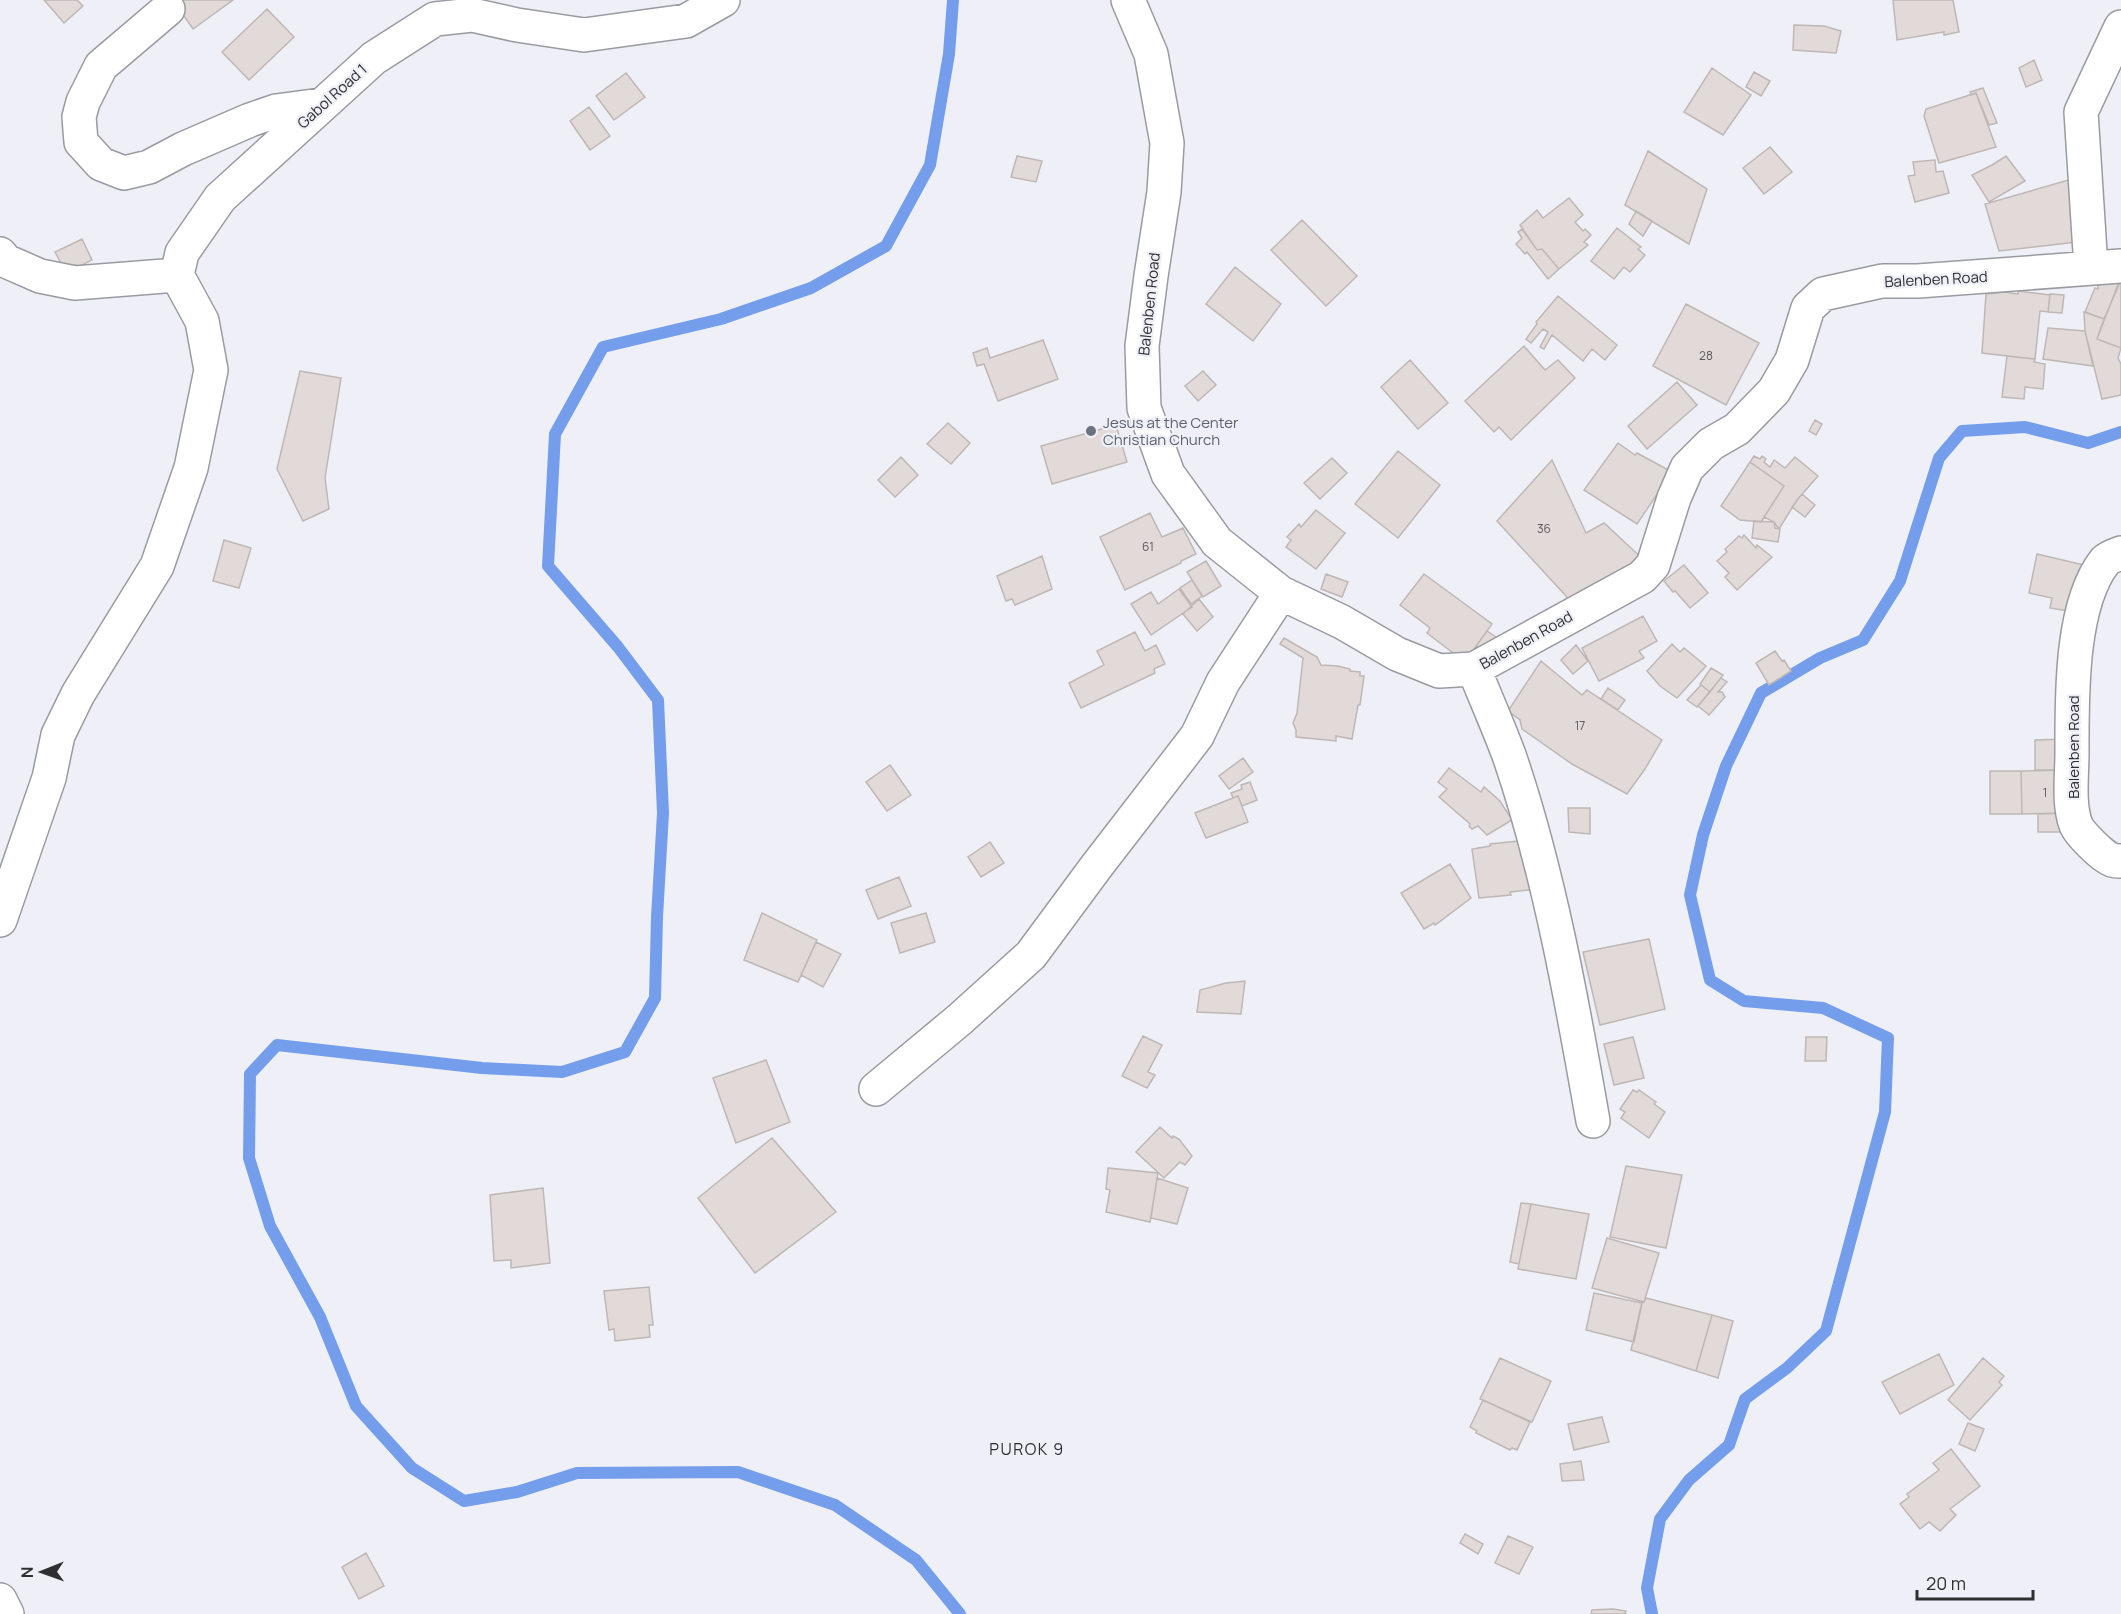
<svg xmlns="http://www.w3.org/2000/svg" width="2121" height="1614" font-family="Manrope,sans-serif">
  <rect width="100%" height="100%" fill="#eff0f7"/>
  <g fill="none" stroke-linecap="round" stroke-linejoin="round">
    <path stroke="#749eeb" stroke-width="12" d="M 953,0 L 949,54 L 930,165 L 886,246 L 811,288 L 721,319 L 603,347 L 555,434 L 548,566 L 618,647 L 658,700 L 663,813 L 657,917 L 655,998 L 625,1052 L 562,1072 L 482,1068 L 277,1045 L 250,1074 L 249,1158 L 270,1226 L 320,1317 L 356,1406 L 412,1468 L 464,1501 L 517,1492 L 577,1473 L 738,1472 L 835,1505 L 916,1560 L 960,1614
      M 1652,1614 L 1647,1588 L 1660,1519 L 1689,1480 L 1729,1445 L 1745,1399 L 1787,1368 L 1826,1331 L 1885,1112 L 1888,1038 L 1823,1008 L 1744,1001 L 1710,980 L 1690,895 L 1703,835 L 1726,766 L 1761,693 L 1820,658 L 1863,640 L 1900,581 L 1939,458 L 1962,431 L 2025,427 L 2088,443 L 2121,432"/>
  </g>
  <path fill="#e2dad8" stroke="#beb7b5" stroke-width="1.5" d="M 44,0 L 77,0 L 83,6 L 64,23 Z
    M 173,0 L 233,0 L 193,29 Z
    M 1893,0 L 1953,0 L 1959,32 L 1944,35 L 1944,32 L 1897,40 Z
    M 267,9 L 294,37 L 249,80 L 222,52 Z
    M 1794,25 L 1824,26 L 1841,31 L 1836,53 L 1793,50 Z
    M 2034,60 L 2042,80 L 2026,87 L 2019,68 Z
    M 1712,68 L 1751,95 L 1723,135 L 1684,112 Z
    M 1754,72 L 1770,81 L 1761,96 L 1746,87 Z
    M 626,73 L 645,97 L 614,120 L 596,96 Z
    M 1983,88 L 1997,123 L 1989,125 L 1976,93 L 1971,95 L 1970,92 Z
    M 1976,93 L 1996,147 L 1939,163 L 1924,116 L 1926,109 Z
    M 589,107 L 610,136 L 590,150 L 570,121 Z
    M 1770,147 L 1792,172 L 1764,194 L 1743,168 Z
    M 1648,151 L 1707,189 L 1689,244 L 1625,205 Z
    M 1017,156 L 1042,161 L 1036,182 L 1011,177 Z
    M 2006,156 L 2025,181 L 1989,202 L 1972,175 L 1992,165 Z
    M 1935,160 L 1936,172 L 1943,171 L 1949,193 L 1915,202 L 1908,176 L 1915,175 L 1913,162 Z
    M 2079,177 L 2085,241 L 1999,251 L 1985,204 Z
    M 1569,198 L 1583,215 L 1575,222 L 1583,231 L 1585,229 L 1591,235 L 1584,242 L 1588,245 L 1559,269 L 1542,249 L 1537,250 L 1520,225 L 1537,210 L 1543,218 Z
    M 1636,211 L 1652,221 L 1643,236 L 1629,224 Z
    M 1302,220 L 1357,276 L 1326,306 L 1271,250 Z
    M 1617,228 L 1641,247 L 1638,249 L 1645,255 L 1630,272 L 1624,267 L 1614,279 L 1591,261 Z
    M 1522,229 L 1537,250 L 1542,249 L 1559,269 L 1548,279 L 1527,252 L 1525,254 L 1516,244 L 1522,238 L 1518,232 Z
    M 82,239 L 92,260 L 66,273 L 55,252 Z
    M 1235,267 L 1281,304 L 1253,341 L 1206,304 Z
    M 2121,280 L 2104,319 L 2085,312 L 2095,288 L 2098,289 L 2098,281 Z
    M 2119,282 L 2121,283 L 2121,348 L 2097,339 Z
    M 2018,291 L 2050,295 L 2048,312 L 2040,311 L 2035,359 L 1982,353 L 1986,294 L 2004,292 L 2018,294 Z
    M 2050,294 L 2064,295 L 2062,313 L 2048,312 Z
    M 1558,296 L 1617,345 L 1605,360 L 1592,349 L 1583,361 L 1552,335 L 1544,349 L 1540,347 L 1548,332 L 1543,329 L 1531,343 L 1526,339 L 1537,324 L 1536,322 Z
    M 1686,304 L 1759,343 L 1726,405 L 1653,366 Z
    M 2084,312 L 2104,319 L 2097,339 L 2121,348 L 2118,358 L 2121,364 L 2121,395 L 2102,399 L 2085,331 Z
    M 2048,328 L 2085,331 L 2093,366 L 2043,359 Z
    M 1043,340 L 1058,379 L 998,401 L 984,364 L 977,366 L 973,353 L 987,348 L 990,358 Z
    M 1524,346 L 1545,370 L 1558,360 L 1575,378 L 1511,440 L 1499,427 L 1494,432 L 1465,401 Z
    M 2007,356 L 2035,359 L 2034,362 L 2045,364 L 2043,389 L 2025,387 L 2024,399 L 2002,397 Z
    M 1410,360 L 1448,403 L 1418,429 L 1381,387 Z
    M 300,371 L 341,378 L 325,478 L 329,509 L 303,521 L 277,469 Z
    M 1203,371 L 1216,385 L 1198,401 L 1185,386 Z
    M 1677,382 L 1697,405 L 1647,449 L 1628,426 Z
    M 1815,420 L 1822,424 L 1816,435 L 1809,431 Z
    M 948,423 L 970,443 L 951,464 L 927,444 Z
    M 1116,425 L 1127,462 L 1052,484 L 1041,446 Z
    M 1618,443 L 1635,455 L 1637,453 L 1672,472 L 1637,524 L 1584,490 Z
    M 1398,451 L 1440,485 L 1398,538 L 1355,504 Z
    M 1754,456 L 1760,459 L 1762,456 L 1766,459 L 1764,462 L 1770,467 L 1774,460 L 1785,468 L 1795,457 L 1818,476 L 1797,500 L 1779,529 L 1774,522 L 1764,517 L 1784,486 L 1750,462 Z
    M 901,457 L 918,475 L 895,497 L 878,480 Z
    M 1332,458 L 1347,473 L 1320,499 L 1304,483 Z
    M 1552,460 L 1586,533 L 1604,523 L 1646,562 L 1571,606 L 1566,596 L 1497,521 Z
    M 1750,462 L 1784,486 L 1761,522 L 1740,520 L 1721,506 Z
    M 1802,494 L 1815,505 L 1805,517 L 1792,507 Z
    M 1316,510 L 1345,533 L 1316,569 L 1286,547 L 1291,540 L 1287,537 L 1299,524 L 1301,527 Z
    M 1150,513 L 1162,537 L 1183,528 L 1196,554 L 1181,561 L 1181,563 L 1125,590 L 1100,537 Z
    M 1754,521 L 1774,522 L 1775,528 L 1780,529 L 1778,542 L 1752,538 Z
    M 1744,535 L 1756,548 L 1757,545 L 1772,557 L 1737,590 L 1725,577 L 1729,573 L 1717,561 L 1727,552 L 1725,549 L 1739,536 L 1742,538 Z
    M 224,540 L 251,548 L 239,588 L 213,581 Z
    M 2037,554 L 2084,565 L 2073,612 L 2050,608 L 2052,598 L 2029,593 Z
    M 1042,556 L 1052,589 L 1015,605 L 1012,599 L 1006,601 L 997,576 Z
    M 1206,561 L 1221,586 L 1203,597 L 1187,572 Z
    M 1684,565 L 1708,593 L 1690,608 L 1675,591 L 1673,592 L 1664,581 Z
    M 1326,574 L 1348,582 L 1342,597 L 1321,589 Z
    M 1424,574 L 1492,624 L 1465,662 L 1427,633 L 1430,628 L 1400,605 Z
    M 1192,580 L 1202,596 L 1191,604 L 1180,588 Z
    M 1179,589 L 1192,607 L 1151,635 L 1131,604 L 1151,592 L 1158,604 Z
    M 1199,599 L 1213,617 L 1197,631 L 1183,614 Z
    M 1643,616 L 1657,641 L 1639,651 L 1644,658 L 1599,681 L 1582,648 Z
    M 1487,631 L 1499,639 L 1485,651 L 1476,646 Z
    M 1135,632 L 1145,651 L 1156,645 L 1165,664 L 1154,669 L 1155,673 L 1081,708 L 1069,683 L 1104,665 L 1097,651 Z
    M 1284,638 L 1317,657 L 1321,665 L 1338,666 L 1350,669 L 1350,671 L 1360,672 L 1360,676 L 1364,676 L 1360,705 L 1358,705 L 1352,739 L 1336,736 L 1336,741 L 1296,737 L 1296,730 L 1293,723 L 1297,713 L 1303,658 L 1280,644 Z
    M 1672,644 L 1680,652 L 1684,648 L 1706,666 L 1677,698 L 1660,686 L 1647,671 Z
    M 1576,645 L 1588,661 L 1573,674 L 1561,660 Z
    M 1775,651 L 1782,661 L 1784,660 L 1791,671 L 1769,685 L 1756,663 Z
    M 1541,661 L 1582,695 L 1587,690 L 1662,740 L 1645,769 L 1627,794 L 1572,764 L 1522,729 L 1520,720 L 1508,711 Z
    M 1711,668 L 1723,675 L 1710,692 L 1700,684 Z
    M 1721,678 L 1727,682 L 1718,692 L 1722,692 L 1725,697 L 1709,715 L 1698,706 Z
    M 1701,685 L 1710,692 L 1697,707 L 1687,700 Z
    M 1608,688 L 1625,700 L 1618,710 L 1601,699 Z
    M 2068,739 L 2068,770 L 2035,770 L 2035,740 Z
    M 1243,758 L 1253,772 L 1229,789 L 1219,776 Z
    M 890,765 L 911,795 L 887,811 L 866,782 Z
    M 1449,768 L 1481,792 L 1484,787 L 1500,801 L 1512,820 L 1487,835 L 1478,826 L 1472,829 L 1469,826 L 1470,824 L 1439,797 L 1447,789 L 1438,782 Z
    M 2068,770 L 2069,813 L 2022,814 L 2021,771 Z
    M 1990,771 L 2021,771 L 2022,814 L 1990,814 Z
    M 1250,782 L 1257,800 L 1242,806 L 1238,796 L 1233,798 L 1231,793 L 1242,789 L 1241,785 Z
    M 1238,796 L 1248,822 L 1206,838 L 1195,813 Z
    M 1568,808 L 1590,808 L 1590,834 L 1569,832 Z
    M 2069,813 L 2068,832 L 2038,832 L 2038,814 Z
    M 1529,840 L 1536,889 L 1510,892 L 1511,895 L 1479,898 L 1472,849 L 1490,846 L 1490,844 Z
    M 990,842 L 1004,863 L 981,877 L 968,857 Z
    M 1450,864 L 1471,898 L 1435,925 L 1434,923 L 1424,929 L 1401,893 Z
    M 899,877 L 911,906 L 878,919 L 866,890 Z
    M 762,913 L 817,940 L 798,982 L 744,960 Z
    M 926,913 L 935,942 L 900,953 L 891,923 Z
    M 1649,939 L 1665,1009 L 1600,1025 L 1583,952 Z
    M 816,942 L 841,954 L 823,987 L 801,975 Z
    M 1245,981 L 1241,1014 L 1197,1012 L 1200,990 L 1226,983 Z
    M 1143,1036 L 1162,1045 L 1148,1072 L 1155,1075 L 1147,1088 L 1122,1076 Z
    M 1633,1037 L 1644,1078 L 1614,1085 L 1604,1044 Z
    M 1806,1037 L 1827,1037 L 1826,1061 L 1805,1061 Z
    M 766,1060 L 790,1122 L 736,1143 L 713,1078 Z
    M 1633,1090 L 1637,1092 L 1639,1090 L 1656,1102 L 1654,1104 L 1665,1112 L 1649,1138 L 1621,1118 L 1625,1112 L 1620,1109 Z
    M 1160,1127 L 1172,1138 L 1173,1136 L 1179,1139 L 1192,1156 L 1185,1165 L 1180,1162 L 1164,1178 L 1136,1152 Z
    M 772,1138 L 836,1212 L 755,1273 L 698,1198 Z
    M 1626,1166 L 1682,1175 L 1666,1248 L 1610,1237 Z
    M 1108,1168 L 1158,1173 L 1150,1222 L 1106,1212 L 1110,1190 L 1106,1189 Z
    M 1157,1178 L 1188,1188 L 1177,1224 L 1151,1218 Z
    M 543,1188 L 550,1263 L 511,1268 L 511,1260 L 494,1261 L 490,1195 Z
    M 1521,1203 L 1531,1204 L 1519,1264 L 1510,1262 Z
    M 1531,1204 L 1589,1214 L 1576,1279 L 1518,1269 Z
    M 1607,1238 L 1659,1253 L 1644,1302 L 1592,1288 Z
    M 649,1287 L 653,1325 L 649,1325 L 650,1337 L 615,1341 L 614,1329 L 609,1330 L 604,1291 Z
    M 1594,1293 L 1642,1303 L 1634,1342 L 1586,1330 Z
    M 1646,1298 L 1712,1315 L 1696,1371 L 1631,1350 L 1642,1302 L 1644,1302 Z
    M 1712,1315 L 1733,1321 L 1718,1378 L 1696,1371 Z
    M 1939,1354 L 1954,1385 L 1900,1414 L 1882,1382 Z
    M 1500,1358 L 1551,1381 L 1532,1422 L 1480,1399 Z
    M 1983,1358 L 2004,1376 L 1999,1382 L 2002,1385 L 1970,1420 L 1948,1400 Z
    M 1483,1400 L 1530,1422 L 1517,1450 L 1512,1448 L 1510,1450 L 1476,1433 L 1477,1431 L 1470,1427 Z
    M 1602,1417 L 1609,1442 L 1574,1450 L 1568,1424 Z
    M 1968,1423 L 1984,1429 L 1975,1451 L 1959,1444 Z
    M 1951,1449 L 1980,1486 L 1950,1509 L 1956,1515 L 1940,1531 L 1929,1522 L 1920,1529 L 1900,1504 L 1909,1497 L 1907,1494 L 1939,1470 L 1933,1463 Z
    M 1581,1461 L 1584,1480 L 1562,1481 L 1560,1464 Z
    M 1465,1534 L 1483,1544 L 1478,1554 L 1460,1543 Z
    M 1508,1536 L 1533,1547 L 1519,1574 L 1495,1563 Z
    M 366,1553 L 384,1586 L 359,1599 L 342,1567 Z
    M 1613,1609 L 1626,1611 L 1625,1614 L 1591,1614 L 1592,1610 Z"/>
  <g fill="none" stroke-linecap="round" stroke-linejoin="round">
    <defs>
      <path id="street" d="M 1128,0 L 1151,54 L 1167,143 L 1164,192 L 1151,276 L 1142,346 L 1144,408 L 1168,474 L 1217,542 L 1281,593 L 1342,622 L 1397,654 L 1439,671 L 1474,669 L 1642,577 L 1653,565 L 1674,498 L 1687,468 L 1711,444 L 1737,429 L 1774,391 L 1792,360 L 1808,308 L 1823,294 L 1882,281 L 1918,281 L 2121,266
        M 168,9 L 101,66 L 83,102 L 79,117 L 81,142 L 101,164 L 124,173 L 149,167 L 183,149 L 250,120 L 276,111 L 321,105
        M 0,254 L 6,261 L 40,276 L 75,283 L 177,275 L 182,253 L 220,198 L 374,58 L 435,19 L 472,15 L 517,25 L 584,35 L 686,21 L 723,0
        M 2091,268 L 2081,112 L 2121,27
        M 2121,553 C 2116,555 2109,557 2105,561 C 2070,605 2072,699 2072,753 C 2072,775 2068,804 2076,825 C 2080,834 2103,857 2112,860 C 2115,861 2118,861 2121,861
        M 1474,669 C 1486,699 1499,728 1510,758 C 1549,873 1572,1001 1593,1121
        M 0,920 L 49,778 L 58,735 L 78,694 L 157,566 L 191,468 L 211,370 L 202,321 L 177,275
        M 876,1089 L 959,1020 L 1031,955 L 1096,867 L 1197,736 L 1223,682 L 1281,593
        M 0,1600 L 7,1614"/>
    </defs>
    <use href="#street" stroke="#9a9ba1" stroke-width="36"/>
    <use href="#street" stroke="#fff" stroke-width="33"/>
  </g>
  <circle fill="#6b7280" stroke="#eff0f7" stroke-width="2" cx="1091" cy="431" r="6"/>
  <g text-anchor="middle" dominant-baseline="central" stroke-width="4.5" stroke-linejoin="round" paint-order="stroke">
    <g font-size="12" fill="#5c5a5c">
      <text x="1706" y="355">28</text>
      <text x="1544" y="528">36</text>
      <text x="1148" y="546">61</text>
      <text x="1580" y="725">17</text>
      <text x="2045" y="792">1</text>
    </g>
    <g font-size="15" fill="#2f2f32" stroke="#eff0f7">
      <text transform="translate(332 96) rotate(-42)">Gabol Road 1</text>
      <text transform="translate(1936 279) rotate(-3)">Balenben Road</text>
      <text transform="translate(1149 304) rotate(-84)">Balenben Road</text>
      <text transform="translate(1526 640) rotate(-29)">Balenben Road</text>
      <text transform="translate(2073 747) rotate(-90)">Balenben Road</text>
    </g>
    <g font-size="15" fill="#5b616d" stroke="#eff0f7" text-anchor="start">
      <text x="1103" y="422">Jesus at the Center<tspan x="1103" dy="17">Christian Church</tspan></text>
    </g>
    <g font-size="16" letter-spacing="1.5" fill="#2d2e33" stroke="#eff0f7">
      <text x="1027" y="1449">PUROK 9</text>
    </g>
  </g>
  <g transform="translate(42 1572) rotate(269)" stroke="#eff0f7" stroke-width="4.5" paint-order="stroke">
  <path d="M0-4.5L10 22L0 15L-10 22Z" fill="#2f2f32"/>
  <text y="-9" font-size="16" font-weight="bold" text-anchor="middle" fill="#2f2f32">N</text>
  </g>
  <path d="M1917 1590v9h116v-9" fill="none" stroke="#2f2f32" stroke-width="3"/>
  <text x="1926" y="1590" font-size="18" fill="#2f2f32" stroke="#eff0f7" stroke-width="4.5" paint-order="stroke">20 m</text>
</svg>
